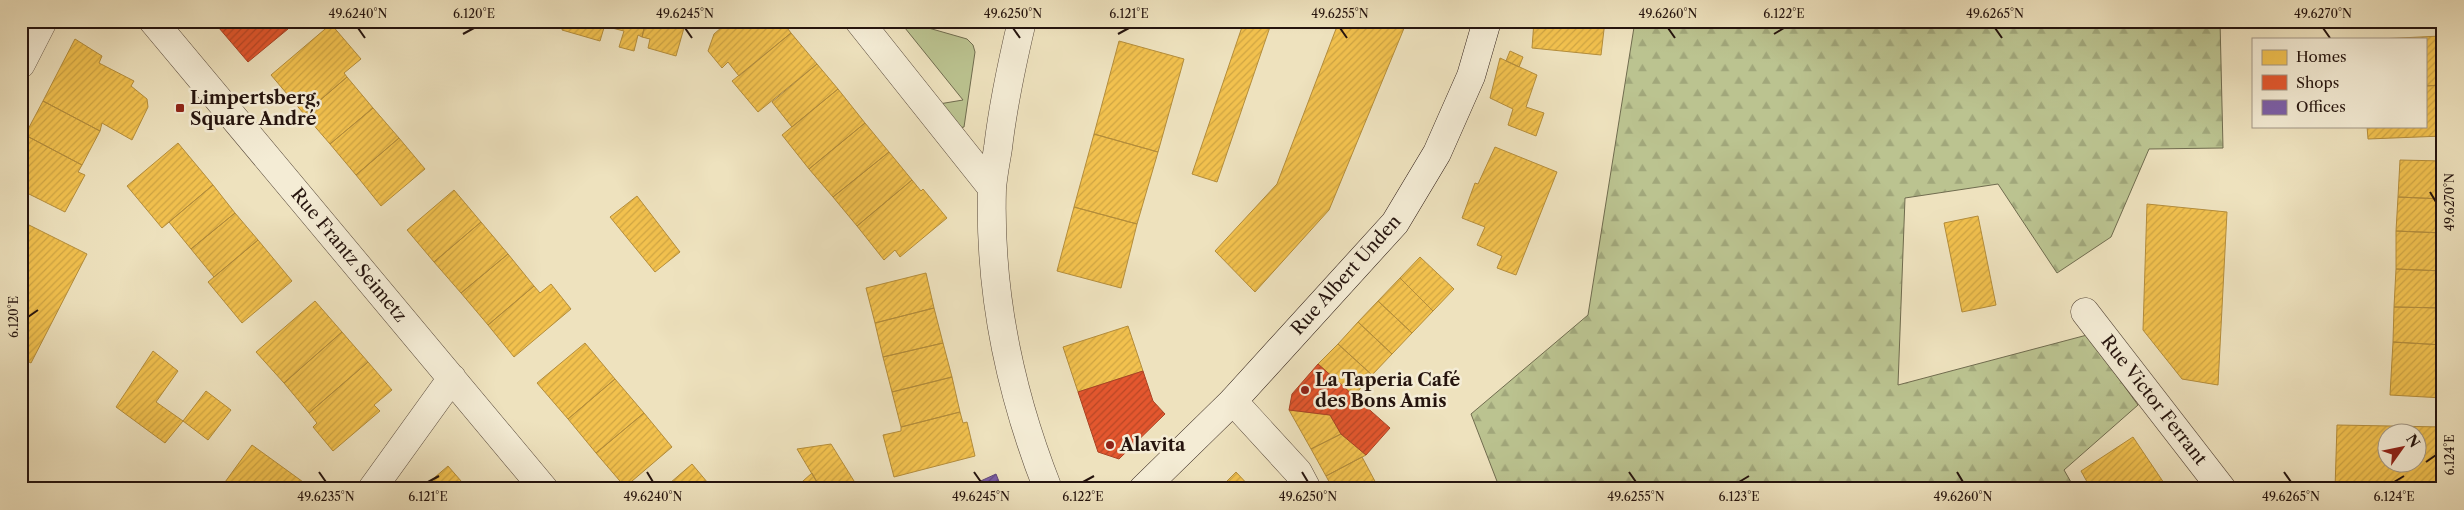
<svg xmlns="http://www.w3.org/2000/svg" width="2464" height="510" font-family="'Libre Caslon Text',serif">
  <defs>
    <pattern id="forest-firs" width="22" height="20" patternUnits="userSpaceOnUse" patternTransform="scale(1.25)"><rect width="22" height="20" fill="#bbc390"/><path d="M5 1l3.5 6h-7zM16 11l3.5 6h-7z" fill="#a1a77b"/></pattern>
    <pattern id="homes-hatch" width="6" height="6" patternUnits="userSpaceOnUse" patternTransform="scale(1.25)"><rect width="6" height="6" fill="#f2c14e"/><path d="M-1 1l2-2M0 6l6-6M5 7l2-2" fill="none" stroke="#cfa543"/></pattern>
    <pattern id="shops-hatch" width="6" height="6" patternUnits="userSpaceOnUse" patternTransform="scale(1.25)"><rect width="6" height="6" fill="#e4572e"/><path d="M-1 1l2-2M0 6l6-6M5 7l2-2" fill="none" stroke="#b94726"/></pattern>
    <pattern id="offices-hatch" width="6" height="6" patternUnits="userSpaceOnUse" patternTransform="scale(1.25)"><rect width="6" height="6" fill="#7b5ea7"/><path d="M-1 1l2-2M0 6l6-6M5 7l2-2" fill="none" stroke="#654c86"/></pattern>
  </defs>
  <rect width="100%" height="100%" fill="#eee2be"/>
  <filter id="stains"><feTurbulence type="fractalNoise" baseFrequency=".004" numOctaves="4"/><feColorMatrix values="0 0 0 0 .2 0 0 0 0 .09 0 0 0 0 .02 0 0 0 .5 -.17"/></filter>
  <radialGradient id="worn" r=".72"><stop offset=".6" stop-color="#630" stop-opacity="0"/><stop offset="1" stop-color="#630" stop-opacity=".3"/></radialGradient>
  <path fill="#bbc390" stroke="#706c4f" d="M 872,21 L 904,21 L 967,39 L 973,45 L 975,52 L 964,127 L 959,128 L 939,104 L 963,100 L 905,28 L 875,25 Z"/>
  <path fill="url(#forest-firs)" stroke="#706c4f" d="M 1635,21 L 2220,21 L 2223,148 L 2149,149 L 2111,237 L 2057,273 L 1998,184 L 1905,198 L 1898,385 L 2087,335 L 2138,405 L 2064,470 L 2075,489 L 1500,489 L 1471,414 L 1588,315 Z"/>
  <path fill="url(#homes-hatch)" stroke="#b48d3b" fill-rule="evenodd" d="M 282,21 L 296,21 L 288,29 Z
    M 564,21 L 606,21 L 600,41 L 562,30 Z
    M 606,21 L 646,21 L 642,37 L 638,35 L 634,51 L 619,47 L 624,31 L 604,26 Z
    M 646,21 L 686,21 L 676,56 L 648,48 L 650,39 L 642,37 Z
    M 729,21 L 782,21 L 791,33 L 739,76 L 728,62 L 722,68 L 708,51 L 714,34 Z
    M 1244,21 L 1272,21 L 1217,182 L 1192,174 Z
    M 1339,21 L 1407,21 L 1329,210 L 1255,292 L 1215,251 L 1277,184 Z
    M 1534,21 L 1605,21 L 1601,55 L 1532,48 Z
    M 331,24 L 361,59 L 344,73 L 347,77 L 304,114 L 271,75 Z
    M 791,33 L 817,64 L 758,112 L 732,81 Z
    M 2441,36 L 2443,85 L 2425,86 L 2425,39 L 2379,39 Z
    M 75,39 L 102,56 L 99,63 L 134,81 L 131,86 L 147,99 L 148,107 L 132,140 L 102,123 L 100,131 L 43,101 Z
    M 1119,41 L 1184,59 L 1158,152 L 1094,134 Z
    M 1510,51 L 1523,57 L 1519,67 L 1506,61 Z
    M 1500,58 L 1537,75 L 1526,107 L 1544,113 L 1536,136 L 1508,125 L 1513,109 L 1490,98 Z
    M 817,64 L 838,89 L 792,127 L 772,102 Z
    M 347,77 L 373,108 L 330,144 L 304,114 Z
    M 2443,85 L 2443,136 L 2368,139 L 2367,126 L 2425,126 L 2425,86 Z
    M 838,89 L 865,123 L 809,169 L 782,135 Z
    M 43,101 L 100,131 L 82,165 L 25,135 Z
    M 373,108 L 399,138 L 356,175 L 330,144 Z
    M 865,123 L 889,152 L 833,197 L 809,169 Z
    M 1094,134 L 1158,152 L 1137,224 L 1074,207 Z
    M 25,135 L 82,165 L 78,172 L 85,175 L 65,212 L 21,190 L 21,143 Z
    M 399,138 L 425,169 L 381,206 L 356,175 Z
    M 178,143 L 213,185 L 162,228 L 127,186 Z
    M 1495,147 L 1557,172 L 1516,275 L 1497,268 L 1502,256 L 1477,245 L 1485,227 L 1462,218 L 1475,183 L 1478,184 Z
    M 889,152 L 912,180 L 857,226 L 833,197 Z
    M 2400,160 L 2443,161 L 2443,199 L 2398,197 Z
    M 912,180 L 921,191 L 923,189 L 947,218 L 900,257 L 895,250 L 884,260 L 857,226 Z
    M 213,185 L 235,213 L 191,249 L 169,222 Z
    M 454,190 L 481,222 L 434,262 L 407,230 Z
    M 637,196 L 680,252 L 655,272 L 610,217 Z
    M 2398,197 L 2443,199 L 2443,233 L 2396,231 Z
    M 2147,204 L 2227,212 L 2218,385 L 2182,379 L 2143,330 Z
    M 1074,207 L 1137,224 L 1121,288 L 1057,271 Z
    M 235,213 L 258,240 L 214,277 L 191,249 Z
    M 1978,216 L 1996,305 L 1962,312 L 1944,223 Z
    M 21,221 L 87,254 L 31,363 L 21,358 Z
    M 481,222 L 508,254 L 461,293 L 434,262 Z
    M 2396,231 L 2443,233 L 2443,271 L 2396,269 Z
    M 258,240 L 292,281 L 242,323 L 208,282 Z
    M 508,254 L 534,286 L 488,325 L 461,293 Z
    M 1420,257 L 1454,289 L 1433,311 L 1400,278 Z
    M 2396,269 L 2443,271 L 2443,308 L 2394,307 Z
    M 926,273 L 934,308 L 875,323 L 866,288 Z
    M 1400,278 L 1433,311 L 1412,333 L 1378,301 Z
    M 551,284 L 571,309 L 514,357 L 488,325 L 534,286 L 540,293 Z
    M 315,301 L 342,332 L 284,383 L 256,352 Z
    M 1378,301 L 1412,333 L 1392,354 L 1358,322 Z
    M 2394,307 L 2443,308 L 2443,345 L 2393,342 Z
    M 934,308 L 943,343 L 883,357 L 875,323 Z
    M 1358,322 L 1392,354 L 1372,375 L 1338,344 Z
    M 1128,326 L 1143,371 L 1078,392 L 1063,347 Z
    M 342,332 L 368,362 L 309,413 L 284,383 Z
    M 2393,342 L 2443,345 L 2443,398 L 2390,395 Z
    M 585,343 L 615,379 L 568,419 L 537,383 Z
    M 943,343 L 952,377 L 892,392 L 883,357 Z
    M 1338,344 L 1372,375 L 1354,396 L 1318,364 Z
    M 153,351 L 178,371 L 156,402 L 183,421 L 165,443 L 116,407 Z
    M 368,362 L 392,390 L 374,405 L 380,411 L 333,451 L 313,427 L 317,423 L 309,413 Z
    M 952,377 L 960,412 L 901,427 L 892,392 Z
    M 615,379 L 644,413 L 596,453 L 568,419 Z
    M 206,391 L 231,410 L 208,440 L 183,421 Z
    M 1289,410 L 1330,415 L 1341,434 L 1311,449 Z
    M 960,412 L 963,423 L 967,422 L 975,456 L 894,477 L 883,435 L 901,431 L 901,427 Z
    M 644,413 L 672,447 L 625,487 L 596,453 Z
    M 2337,425 L 2443,427 L 2443,489 L 2335,489 ZM 2386,432 L 2416,432 L 2416,462 L 2386,462 Z
    M 1341,434 L 1366,455 L 1326,476 L 1311,449 Z
    M 2133,437 L 2168,489 L 2091,489 L 2081,471 Z
    M 831,444 L 859,489 L 821,489 L 797,449 Z
    M 252,445 L 310,487 L 308,489 L 220,489 Z
    M 1362,457 L 1377,485 L 1370,489 L 1333,489 L 1326,476 Z
    M 692,464 L 713,489 L 663,489 Z
    M 448,466 L 468,489 L 421,489 Z
    M 1236,472 L 1252,489 L 1219,489 Z
    M 812,473 L 821,489 L 794,489 Z
    M 1380,483 L 1383,489 L 1370,489 L 1377,485 Z"/>
  <path fill="url(#shops-hatch)" stroke="#ab4324" d="M 213,21 L 282,21 L 288,29 L 248,62 Z
    M 1318,364 L 1390,428 L 1366,455 L 1341,434 L 1330,415 L 1289,410 L 1292,394 Z
    M 1143,371 L 1153,401 L 1165,414 L 1119,459 L 1098,452 L 1078,392 Z"/>
  <path fill="url(#offices-hatch)" stroke="#614879" d="M 996,474 L 1002,489 L 963,489 Z"/>
  <g fill="none" stroke-linecap="round" stroke-linejoin="round">
    <defs>
      <path id="street" d="M 153,21 L 544,489
        M 859,21 L 992,188
        M 1022,21 C 1012,63 1003,105 998,148 C 996,161 993,175 992,189 C 989,292 1010,393 1048,489
        M 21,64 L 43,21
        M 2085,312 L 2222,489
        M 1233,401 L 1298,472 L 1307,489
        M 372,489 L 452,378"/>
      <path id="secondary" d="M 1143,489 L 1233,401 L 1395,223 L 1437,153 L 1471,76 L 1487,21"/>
    </defs>
    <use href="#street" stroke="#57483a" stroke-width="29"/>
    <use href="#secondary" stroke="#25140e" stroke-width="29"/>
    <use href="#street" stroke="#f4ecd5" stroke-width="28"/>
    <use href="#secondary" stroke="#f4ecd5" stroke-width="28"/>
  </g>
  <path fill="none" stroke="#25140e" stroke-width="2" d="M 358,28 L 365,38M 685,28 L 692,38M 1013,28 L 1020,38M 1340,28 L 1347,38M 1668,28 L 1675,38M 1995,28 L 2002,38M 2323,28 L 2330,38M 463,34 L 474,28M 1118,34 L 1129,28M 1774,34 L 1784,28M 2430,192 L 2436,202M 28,317 L 38,310M 2426,462 L 2436,455M 319,472 L 326,482M 647,472 L 653,482M 974,472 L 981,482M 1302,472 L 1308,482M 1629,472 L 1636,482M 1957,472 L 1963,482M 2284,472 L 2291,482M 428,482 L 439,476M 1083,482 L 1094,476M 1739,482 L 1749,476M 2394,482 L 2404,476"/>
  <g fill="#8f2418" stroke="#f4ecd5" stroke-width="2">
    <rect x="175" y="103" width="10" height="10" rx="2.5"/>
    <circle cx="1305" cy="390" r="5"/>
    <circle cx="1110" cy="445" r="5"/>
  </g>
  <g text-anchor="middle" dominant-baseline="central" stroke-width="5" stroke-linejoin="round" paint-order="stroke">
    <g font-size="18" font-weight="bold" fill="#25140e" stroke="#f4ecd5" text-anchor="start">
      <text x="190" y="98">Limpertsberg,<tspan x="190" dy="21">Square André</tspan></text>
      <text x="1315" y="380">La Taperia Café<tspan x="1315" dy="21">des Bons Amis</tspan></text>
      <text x="1120" y="445">Alavita</text>
    </g>
    <g font-size="18" fill="#25140e" stroke="#f4ecd5">
      <text transform="translate(349 255) rotate(50)">Rue Frantz Seimetz</text>
      <text transform="translate(1346 275) rotate(-48)">Rue Albert Unden</text>
      <text transform="translate(2154 400) rotate(52)">Rue Victor Ferrant</text>
    </g>
  </g>
  <rect width="2464" height="510" fill="none" stroke="#eee2be" stroke-width="55"/>
  <rect x="2252" y="38" width="175" height="90" fill="#f4ecd5" stroke="#a19685"/>
  <rect x="2262" y="50" width="25" height="15" fill="#f2c14e" stroke="#a19685"/>
  <text x="2296" y="62" font-size="15" fill="#25140e">Homes</text>
  <rect x="2262" y="75" width="25" height="15" fill="#e4572e" stroke="#a19685"/>
  <text x="2296" y="88" font-size="15" fill="#25140e">Shops</text>
  <rect x="2262" y="100" width="25" height="15" fill="#7b5ea7" stroke="#a19685"/>
  <text x="2296" y="112" font-size="15" fill="#25140e">Offices</text>
  <g transform="translate(2402 448) rotate(57)"><circle r="24" fill="#f4ecd5" stroke="#a19685"/>
  <path d="M0-4L9 19L0 12L-9 19Z" fill="#8f2418"/>
  <text y="-8" font-size="14" font-weight="bold" text-anchor="middle" fill="#25140e">N</text>
  </g>
  <rect x="28" y="28" width="2408" height="454" fill="none" stroke="#25140e" stroke-width="2"/>
  <g font-size="12" text-anchor="middle" fill="#25140e">
    <text x="358" y="18">49.6240°N</text>
    <text x="474" y="18">6.120°E</text>
    <text x="685" y="18">49.6245°N</text>
    <text x="1013" y="18">49.6250°N</text>
    <text x="1129" y="18">6.121°E</text>
    <text x="1340" y="18">49.6255°N</text>
    <text x="1668" y="18">49.6260°N</text>
    <text x="1784" y="18">6.122°E</text>
    <text x="1995" y="18">49.6265°N</text>
    <text x="2323" y="18">49.6270°N</text>
    <text transform="translate(2450 202) rotate(-90)" y="4">49.6270°N</text>
    <text transform="translate(14 317) rotate(-90)" y="4">6.120°E</text>
    <text transform="translate(2450 455) rotate(-90)" y="4">6.124°E</text>
    <text x="326" y="501">49.6235°N</text>
    <text x="428" y="501">6.121°E</text>
    <text x="653" y="501">49.6240°N</text>
    <text x="981" y="501">49.6245°N</text>
    <text x="1083" y="501">6.122°E</text>
    <text x="1308" y="501">49.6250°N</text>
    <text x="1636" y="501">49.6255°N</text>
    <text x="1739" y="501">6.123°E</text>
    <text x="1963" y="501">49.6260°N</text>
    <text x="2291" y="501">49.6265°N</text>
    <text x="2394" y="501">6.124°E</text>
  </g>
  <rect width="100%" height="100%" filter="url(#stains)"/>
  <rect width="100%" height="100%" fill="url(#worn)"/>
</svg>
